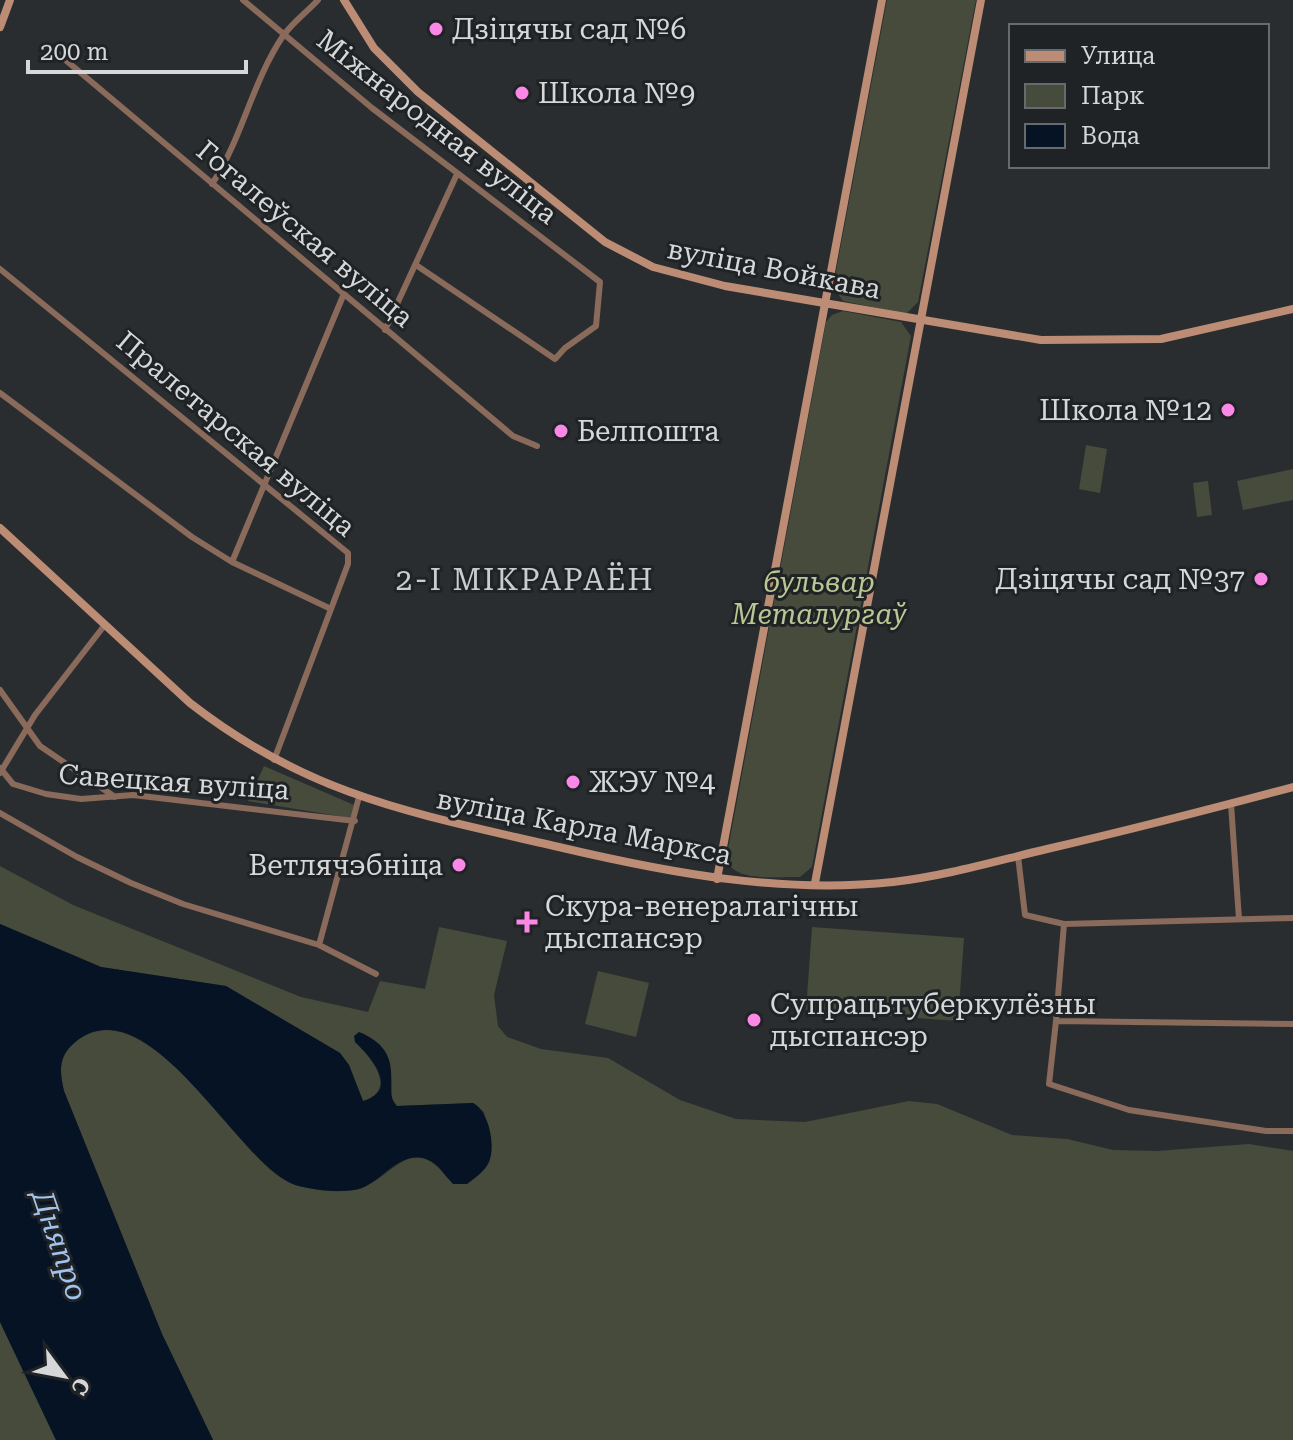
<svg xmlns="http://www.w3.org/2000/svg" width="1293" height="1440" font-family="'Roboto Serif',serif">
  <rect width="100%" height="100%" fill="#2a2d2f"/>
  <path fill="#474b3c" d="M 887,0 L 976,0 L 918,302 L 906,314 L 843,301 L 833,287 Z
    M 843,311 L 901,322 L 911,336 L 812,867 L 800,877 C 778,876 736,883 726,860 L 826,322 L 832,315 Z
    M 1086,445 L 1107,449 L 1100,493 L 1079,489 Z
    M 1293,469 L 1293,500 L 1243,510 L 1237,481 Z
    M 1208,481 L 1212,515 L 1197,517 L 1193,483 Z
    M 264,766 L 354,805 L 350,818 L 248,801 Z
    M 0,866 L 73,905 L 301,997 L 368,1012 L 380,981 L 425,989 L 439,927 L 507,941 L 494,995 L 498,1026 L 507,1037 L 541,1049 L 608,1058 L 680,1100 L 736,1119 L 805,1122 L 909,1101 L 937,1104 L 1012,1135 L 1067,1139 L 1113,1150 L 1157,1151 L 1249,1144 L 1293,1151 L 1293,1440 L 213,1440 L 162,1334 L 64,1091 C 60,1074 58,1059 71,1046 C 141,978 234,1151 283,1179 C 302,1190 341,1195 361,1188 C 395,1176 412,1131 448,1179 L 491,1147 L 484,1112 L 473,1103 L 397,1106 L 391,1097 C 394,1071 386,1048 362,1033 L 355,1042 C 370,1056 399,1090 363,1101 L 349,1065 L 340,1053 L 226,986 L 101,967 L 0,924 Z
    M 812,927 L 964,938 L 958,1021 L 806,1010 Z
    M 598,971 L 649,983 L 636,1037 L 585,1024 Z
    M 0,1322 L 56,1440 L 0,1440 Z"/>
  <path fill="#061325" d="M 0,924 L 101,967 L 226,986 L 340,1053 L 349,1065 L 363,1101 C 401,1090 370,1056 355,1042 L 354,1036 L 359,1032 C 411,1053 380,1092 397,1106 L 473,1103 C 489,1111 496,1146 489,1162 C 485,1171 475,1178 467,1184 L 453,1184 C 445,1176 439,1163 426,1159 C 399,1151 383,1180 362,1188 C 345,1194 312,1190 295,1185 C 237,1165 145,974 71,1046 C 58,1059 60,1074 64,1091 L 162,1334 L 213,1440 L 56,1440 L 0,1322 Z"/>
  <g fill="none" stroke-linecap="round" stroke-linejoin="round">
    <path stroke="#896a5b" stroke-width="6" d="M 243,0 L 372,108 L 600,282 L 596,326 L 565,348 L 555,359 L 416,265
      M 50,47 L 513,436 L 537,446
      M 212,184 C 242,139 252,82 283,36 C 292,23 307,12 318,0
      M 0,269 L 348,553 L 348,564 L 274,760
      M 385,330 L 457,174
      M 0,393 L 192,537 L 232,562 L 331,609
      M 232,562 L 343,296
      M 0,690 L 40,746 L 115,797
      M 0,768 L 13,784 L 46,794 L 81,799 L 133,795 L 355,821
      M 0,773 L 35,715 L 104,626
      M 1231,804 L 1239,919
      M 0,813 L 77,857 L 131,883 L 183,904 L 319,945 L 376,974
      M 1018,856 L 1025,915 L 1064,924 L 1293,918
      M 1064,924 L 1056,1021 L 1293,1024
      M 319,945 L 359,797
      M 1056,1021 L 1049,1084 L 1129,1110 L 1266,1131 L 1293,1131"/>
    <path stroke="#bd8c75" stroke-width="8" d="M 344,0 L 374,48 L 418,92 L 605,242 L 653,267 L 725,286 L 1041,340 L 1161,339 L 1293,309
      M 0,27 L 10,0
      M 0,528 L 190,703 C 312,798 418,814 563,848 C 670,873 782,894 893,882 C 945,876 996,861 1047,849 C 1129,830 1211,809 1293,787
      M 717,879 L 882,0
      M 815,883 L 981,0"/>
  </g>
  <g fill="#fb87e6" stroke="#202325" stroke-width="3">
    <circle cx="436" cy="29" r="8"/>
    <circle cx="522" cy="93" r="8"/>
    <circle cx="1228" cy="410" r="8"/>
    <circle cx="561" cy="431" r="8"/>
    <circle cx="1261" cy="579" r="8"/>
    <circle cx="573" cy="782" r="8"/>
    <circle cx="459" cy="865" r="8"/>
    <path d="M523 910h8v8h8v8h-8v8h-8v-8h-8v-8h8z"/>
    <circle cx="754" cy="1020" r="8"/>
  </g>
  <g text-anchor="middle" dominant-baseline="central" stroke-width="6" stroke-linejoin="round" paint-order="stroke">
    <g font-size="28" fill="#d5d7d8" stroke="#202325" text-anchor="start">
      <text x="452" y="29">Дзіцячы сад №6</text>
      <text x="538" y="93">Школа №9</text>
      <text x="1212" y="410" text-anchor="end">Школа №12</text>
      <text x="577" y="431">Белпошта</text>
      <text x="1245" y="579" text-anchor="end">Дзіцячы сад №37</text>
      <text x="589" y="782">ЖЭУ №4</text>
      <text x="443" y="865" text-anchor="end">Ветлячэбніца</text>
      <text x="545" y="906">Скура-венералагічны<tspan x="545" dy="32">дыспансэр</tspan></text>
      <text x="770" y="1004">Супрацьтуберкулёзны<tspan x="770" dy="32">дыспансэр</tspan></text>
    </g>
    <g font-size="28" fill="#d5d7d8" stroke="#202325">
      <text transform="translate(437 127) rotate(38)">Міжнародная вуліца</text>
      <text transform="translate(305 234) rotate(40)">Гогалеўская вуліца</text>
      <text transform="translate(774 269) rotate(11)">вуліца Войкава</text>
      <text transform="translate(236 434) rotate(40)">Пралетарская вуліца</text>
      <text transform="translate(174 782) rotate(4)">Савецкая вуліца</text>
      <text transform="translate(584 827) rotate(11)">вуліца Карла Маркса</text>
    </g>
    <g font-size="28" font-style="italic" fill="#bac794" stroke="#202325">
      <text x="819" y="582">бульвар<tspan x="819" dy="32">Металургаў</tspan></text>
    </g>
    <g font-size="30" letter-spacing="2" fill="#c9cdd0" stroke="#202325">
      <text x="525" y="579">2-І МІКРАРАЁН</text>
    </g>
    <g font-size="30" font-style="italic" fill="#a1c3ed" stroke="#202325">
      <text transform="translate(60 1245) rotate(71)">Дняпро</text>
    </g>
  </g>
  <rect x="1009" y="24" width="260" height="144" fill="#202325" stroke="#686b6d" stroke-width="2"/>
  <rect x="1025" y="50" width="40" height="12" fill="#bd8c75" stroke="#686b6d" stroke-width="2"/>
  <text x="1081" y="64" font-size="24" fill="#d5d7d8">Улица</text>
  <rect x="1025" y="84" width="40" height="24" fill="#474b3c" stroke="#686b6d" stroke-width="2"/>
  <text x="1081" y="104" font-size="24" fill="#d5d7d8">Парк</text>
  <rect x="1025" y="124" width="40" height="24" fill="#061325" stroke="#686b6d" stroke-width="2"/>
  <text x="1081" y="144" font-size="24" fill="#d5d7d8">Вода</text>
  <g transform="translate(64 1376) rotate(122)" stroke="#202325" stroke-width="6" paint-order="stroke">
  <path d="M0-6L14 30L0 20L-14 30Z" fill="#d5d7d8"/>
  <text y="-12" font-size="22" font-weight="bold" text-anchor="middle" fill="#d5d7d8">С</text>
  </g>
  <path d="M28 60v12h218v-12" fill="none" stroke="#d5d7d8" stroke-width="4"/>
  <text x="40" y="60" font-size="24" fill="#d5d7d8" stroke="#202325" stroke-width="6" paint-order="stroke">200 m</text>
</svg>
